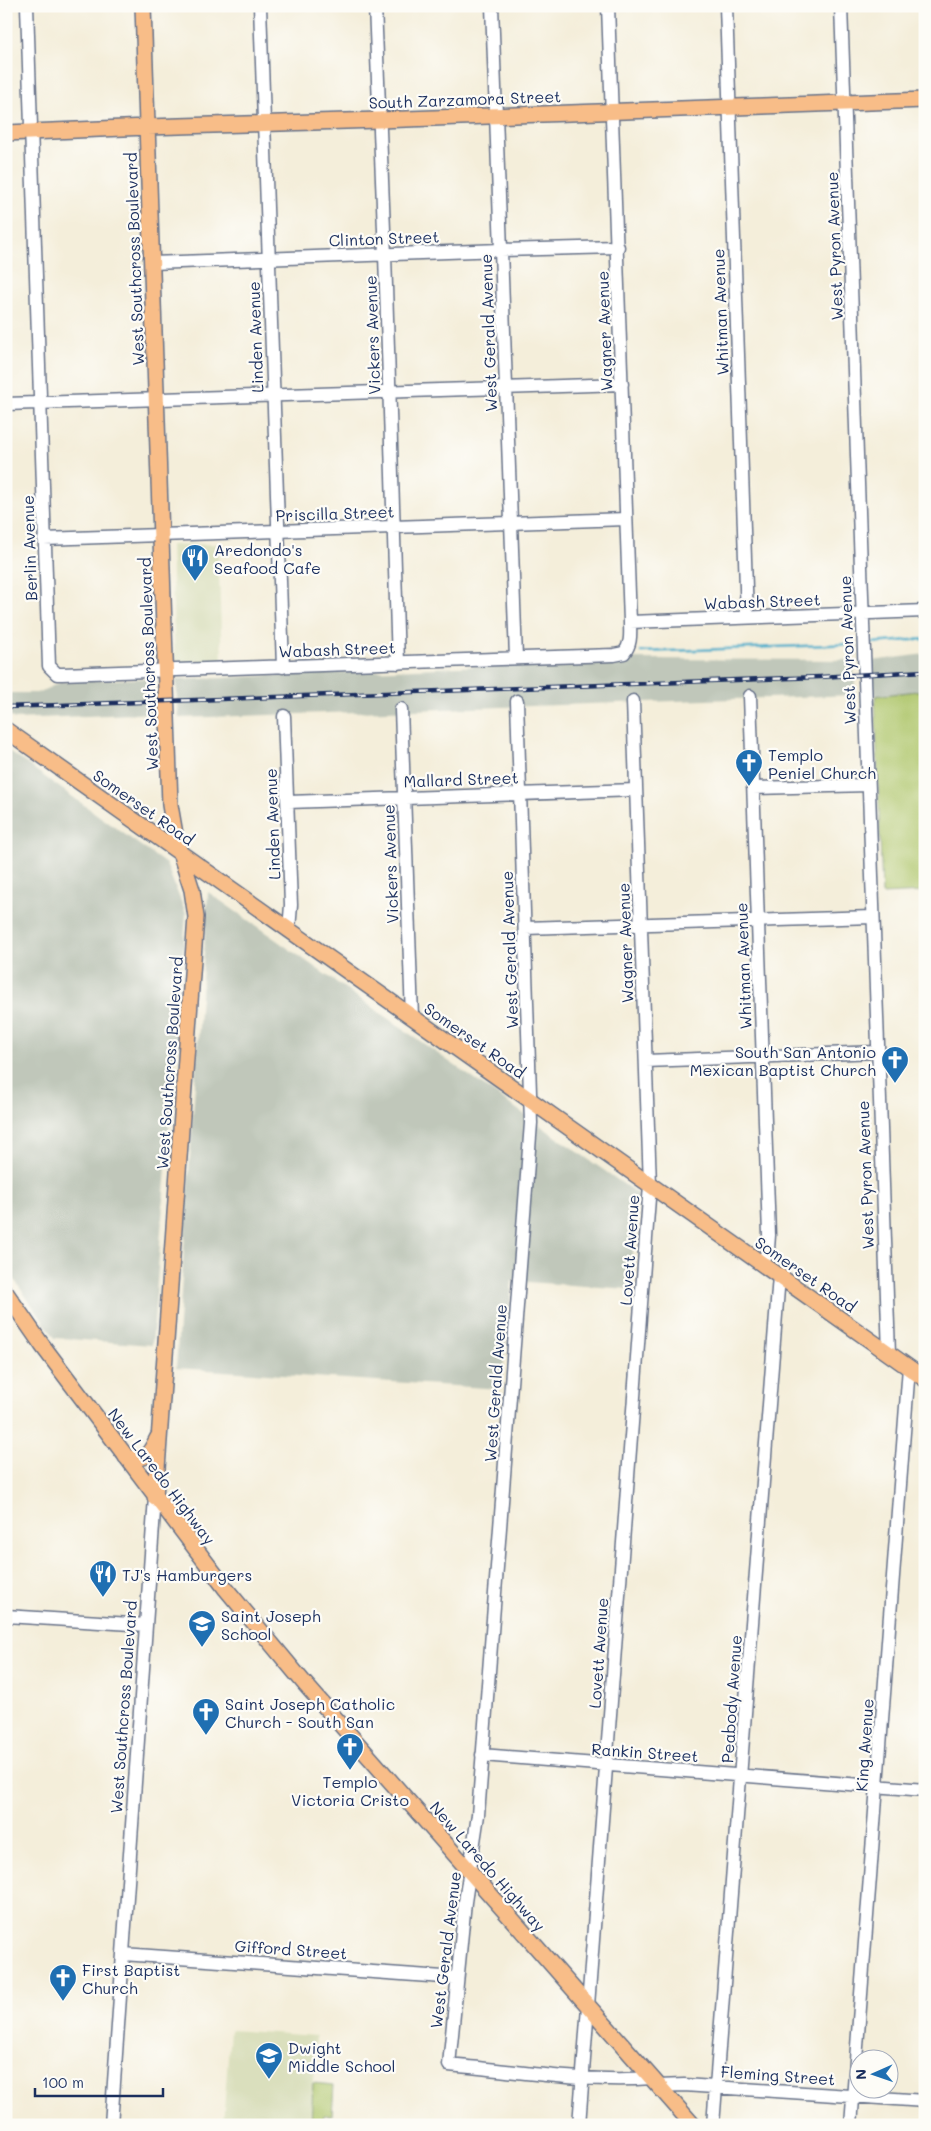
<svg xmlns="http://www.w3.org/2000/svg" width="931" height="2131" font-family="Mali,sans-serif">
  <rect width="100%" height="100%" fill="#fdfcf7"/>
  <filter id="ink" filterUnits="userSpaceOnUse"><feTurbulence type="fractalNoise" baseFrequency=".02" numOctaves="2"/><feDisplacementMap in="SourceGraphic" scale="10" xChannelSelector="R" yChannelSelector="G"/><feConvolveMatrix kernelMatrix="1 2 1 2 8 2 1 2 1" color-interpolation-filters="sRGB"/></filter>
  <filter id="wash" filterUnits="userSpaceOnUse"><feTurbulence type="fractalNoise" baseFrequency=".0096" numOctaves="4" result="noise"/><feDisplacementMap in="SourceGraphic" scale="20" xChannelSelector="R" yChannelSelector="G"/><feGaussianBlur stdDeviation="1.12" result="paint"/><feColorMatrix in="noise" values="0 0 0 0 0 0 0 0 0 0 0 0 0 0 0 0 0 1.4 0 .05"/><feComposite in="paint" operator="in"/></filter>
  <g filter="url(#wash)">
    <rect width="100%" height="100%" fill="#f4eeda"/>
    <path fill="#dadfbd" d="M 218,544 L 222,662 L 175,664 L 171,545 Z
      M 230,2030 L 316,2036 L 310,2125 L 223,2125 Z"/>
    <path fill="#c0c7ba" d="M 925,654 L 925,690 L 875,696 L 872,661 Z
      M 632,659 L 854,660 L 855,695 L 179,718 L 176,680 Z
      M 154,678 L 157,713 L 15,719 L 6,714 L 6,693 L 37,693 L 62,682 Z
      M 6,749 L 166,864 L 186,914 L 152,1345 L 55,1338 L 6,1268 Z
      M 208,892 L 639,1195 L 629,1289 L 512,1281 L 501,1389 L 176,1368 Z"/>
    <path fill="#afc66c" stroke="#657a65" d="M 925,690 L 925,892 L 882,894 L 875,696 Z
      M 313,2083 L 334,2085 L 332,2115 L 324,2115 L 323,2125 L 311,2125 Z"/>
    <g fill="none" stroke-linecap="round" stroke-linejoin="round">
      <path stroke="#4dafcc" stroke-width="2.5" d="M 871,643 L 925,639
        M 641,652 L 856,644"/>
    </g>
  </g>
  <g filter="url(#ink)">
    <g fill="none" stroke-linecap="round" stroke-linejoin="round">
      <defs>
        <path id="minor" d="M 27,6 L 49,666 L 57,674 L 62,674 L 614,655 L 624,653 C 632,643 630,633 630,622 L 608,6
          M 260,6 L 283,667
          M 375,6 L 385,255 L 398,663
          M 492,6 L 516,658
          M 726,6 L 747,617
          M 841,6 L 889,1353
          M 152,263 L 501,250 L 618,247
          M 6,404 L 622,384
          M 44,539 L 626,519
          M 630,622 L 925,611
          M 750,696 L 769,1235 L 768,1249 L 763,1264
          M 517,701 L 531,1123 L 478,1815 L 465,1902 L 449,2065 C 516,2071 585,2083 652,2078
          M 401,709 L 412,1017
          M 284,716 L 291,905 L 289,930
          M 753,788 L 868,785
          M 288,802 L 636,790
          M 525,928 L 872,917
          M 646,1061 L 877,1052
          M 6,1616 L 146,1625
          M 482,1755 L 925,1790
          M 123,1954 L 457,1978
          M 658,2086 L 684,2085 L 925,2101
          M 111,2125 L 155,1497
          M 579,2125 L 650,1185 L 633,701
          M 713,2125 L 779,1276
          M 851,2125 L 909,1367"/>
        <path id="major" d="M 143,6 L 170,805 L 176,840 L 192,890 L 196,917 L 155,1497
          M 6,133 L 147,127 L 379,120 L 925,100
          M 6,730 L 925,1379
          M 6,1293 L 42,1345 L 226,1589 L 305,1684 L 693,2125
          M 126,1457 C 147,1461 149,1455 158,1437"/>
      </defs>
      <use href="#minor" stroke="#677289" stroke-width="15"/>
      <use href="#major" stroke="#677289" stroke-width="18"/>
      <use href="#minor" stroke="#fff" stroke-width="12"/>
      <use href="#major" stroke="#f8bd88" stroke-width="15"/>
      <defs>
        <path id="rail" d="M 6,707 L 820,677 L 925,671"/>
      </defs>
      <use href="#rail" stroke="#1b2f5e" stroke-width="4.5"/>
      <use href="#rail" stroke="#fdfcf7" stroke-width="2.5" stroke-dasharray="8" stroke-linecap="butt"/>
    </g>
  </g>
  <defs>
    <symbol id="restaurant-pin" viewBox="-11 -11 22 30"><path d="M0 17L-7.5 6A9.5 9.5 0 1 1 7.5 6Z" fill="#1f6fb2" stroke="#fdfcf7"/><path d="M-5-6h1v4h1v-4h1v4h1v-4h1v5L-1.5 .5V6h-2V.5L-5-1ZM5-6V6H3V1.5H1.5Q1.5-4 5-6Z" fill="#fff"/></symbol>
    <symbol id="church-pin" viewBox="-11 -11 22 30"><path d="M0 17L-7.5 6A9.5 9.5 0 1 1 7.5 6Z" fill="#1f6fb2" stroke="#fdfcf7"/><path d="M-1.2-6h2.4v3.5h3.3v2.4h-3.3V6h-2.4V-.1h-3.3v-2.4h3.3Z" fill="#fff"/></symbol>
    <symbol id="school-pin" viewBox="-11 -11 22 30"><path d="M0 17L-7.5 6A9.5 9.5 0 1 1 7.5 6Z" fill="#1f6fb2" stroke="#fdfcf7"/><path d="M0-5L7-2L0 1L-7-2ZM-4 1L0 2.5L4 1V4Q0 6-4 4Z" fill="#fff"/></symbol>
  </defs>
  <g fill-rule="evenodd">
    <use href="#restaurant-pin" x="179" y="542" width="32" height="43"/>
    <use href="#church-pin" x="733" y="747" width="32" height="43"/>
    <use href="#church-pin" x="879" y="1044" width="32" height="43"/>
    <use href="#restaurant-pin" x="87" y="1558" width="32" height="43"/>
    <use href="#school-pin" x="186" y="1608" width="32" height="43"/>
    <use href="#church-pin" x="190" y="1696" width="32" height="43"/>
    <use href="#church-pin" x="334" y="1731" width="32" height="43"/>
    <use href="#church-pin" x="47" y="1962" width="32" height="43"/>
    <use href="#school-pin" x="253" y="2040" width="32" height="43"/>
  </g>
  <g text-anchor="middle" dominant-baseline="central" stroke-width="4.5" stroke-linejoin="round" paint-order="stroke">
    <g font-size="16" fill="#1b2f5e" stroke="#fdfcf7">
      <text transform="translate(465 99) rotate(-2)">South Zarzamora Street</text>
      <text transform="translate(384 238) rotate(-2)">Clinton Street</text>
      <text transform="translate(834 246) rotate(-92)">West Pyron Avenue</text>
      <text transform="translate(134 259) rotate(-92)">West Southcross Boulevard</text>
      <text transform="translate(720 312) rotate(-92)">Whitman Avenue</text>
      <text transform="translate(604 331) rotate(-92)">Wagner Avenue</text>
      <text transform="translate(488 333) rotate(-92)">West Gerald Avenue</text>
      <text transform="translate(372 335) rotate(-92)">Vickers Avenue</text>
      <text transform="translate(255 337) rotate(-92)">Linden Avenue</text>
      <text transform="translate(335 513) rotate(-2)">Priscilla Street</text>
      <text transform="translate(29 548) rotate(-92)">Berlin Avenue</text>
      <text transform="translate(762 601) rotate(-2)">Wabash Street</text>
      <text transform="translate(337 649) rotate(-2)">Wabash Street</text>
      <text transform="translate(847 650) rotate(-92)">West Pyron Avenue</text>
      <text transform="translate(148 664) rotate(-92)">West Southcross Boulevard</text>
      <text transform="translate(461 779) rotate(-2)">Mallard Street</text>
      <text transform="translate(144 807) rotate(35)">Somerset Road</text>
      <text transform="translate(272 824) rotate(-92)">Linden Avenue</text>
      <text transform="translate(390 864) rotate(-92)">Vickers Avenue</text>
      <text transform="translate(625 943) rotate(-92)">Wagner Avenue</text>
      <text transform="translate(509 950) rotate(-92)">West Gerald Avenue</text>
      <text transform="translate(743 966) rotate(-92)">Whitman Avenue</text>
      <text transform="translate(475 1040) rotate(35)">Somerset Road</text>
      <text transform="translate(169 1063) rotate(-86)">West Southcross Boulevard</text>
      <text transform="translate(865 1175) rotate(-92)">West Pyron Avenue</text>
      <text transform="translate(629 1250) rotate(-86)">Lovett Avenue</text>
      <text transform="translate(806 1274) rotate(35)">Somerset Road</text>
      <text transform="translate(495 1383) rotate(-86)">West Gerald Avenue</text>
      <text transform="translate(162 1476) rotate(53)">New Laredo Highway</text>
      <text transform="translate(598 1653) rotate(-86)">Lovett Avenue</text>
      <text transform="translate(731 1699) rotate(-86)">Peabody Avenue</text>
      <text transform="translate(123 1707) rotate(-86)">West Southcross Boulevard</text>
      <text transform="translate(864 1745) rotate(-86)">King Avenue</text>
      <text transform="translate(645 1752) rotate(4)">Rankin Street</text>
      <text transform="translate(488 1866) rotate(49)">New Laredo Highway</text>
      <text transform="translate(291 1949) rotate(4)">Gifford Street</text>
      <text transform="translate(445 1950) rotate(-83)">West Gerald Avenue</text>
      <text transform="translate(778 2075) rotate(4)">Fleming Street</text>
    </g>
    <g font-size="16" fill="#1b2f5e" stroke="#fdfcf7" text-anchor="start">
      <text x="214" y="549">Aredondo's<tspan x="214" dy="18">Seafood Cafe</tspan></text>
      <text x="768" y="754">Templo<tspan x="768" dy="18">Peniel Church</tspan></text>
      <text x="876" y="1051" text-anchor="end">South San Antonio<tspan x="876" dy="18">Mexican Baptist Church</tspan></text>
      <text x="122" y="1574">TJ's Hamburgers</text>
      <text x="221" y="1615">Saint Joseph<tspan x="221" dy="18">School</tspan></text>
      <text x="225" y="1703">Saint Joseph Catholic<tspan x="225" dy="18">Church - South San</tspan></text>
      <text x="350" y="1781" text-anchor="middle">Templo<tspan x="350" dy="18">Victoria Cristo</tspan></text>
      <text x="82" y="1969">First Baptist<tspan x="82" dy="18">Church</tspan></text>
      <text x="288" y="2047">Dwight<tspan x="288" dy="18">Middle School</tspan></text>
    </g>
  </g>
  <rect width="931" height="2131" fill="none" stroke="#fdfcf7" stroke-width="25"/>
  <g transform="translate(874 2074) rotate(268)"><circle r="24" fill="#fdfcf7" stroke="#a3aaba"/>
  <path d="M0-4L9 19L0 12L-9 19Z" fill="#1f6fb2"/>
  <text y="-8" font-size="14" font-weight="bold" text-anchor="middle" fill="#1b2f5e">N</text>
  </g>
  <path d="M35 2088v8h128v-8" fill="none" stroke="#1b2f5e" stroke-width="2.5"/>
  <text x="42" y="2088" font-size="15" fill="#1b2f5e" stroke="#fdfcf7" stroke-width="4" paint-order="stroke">100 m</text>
</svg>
